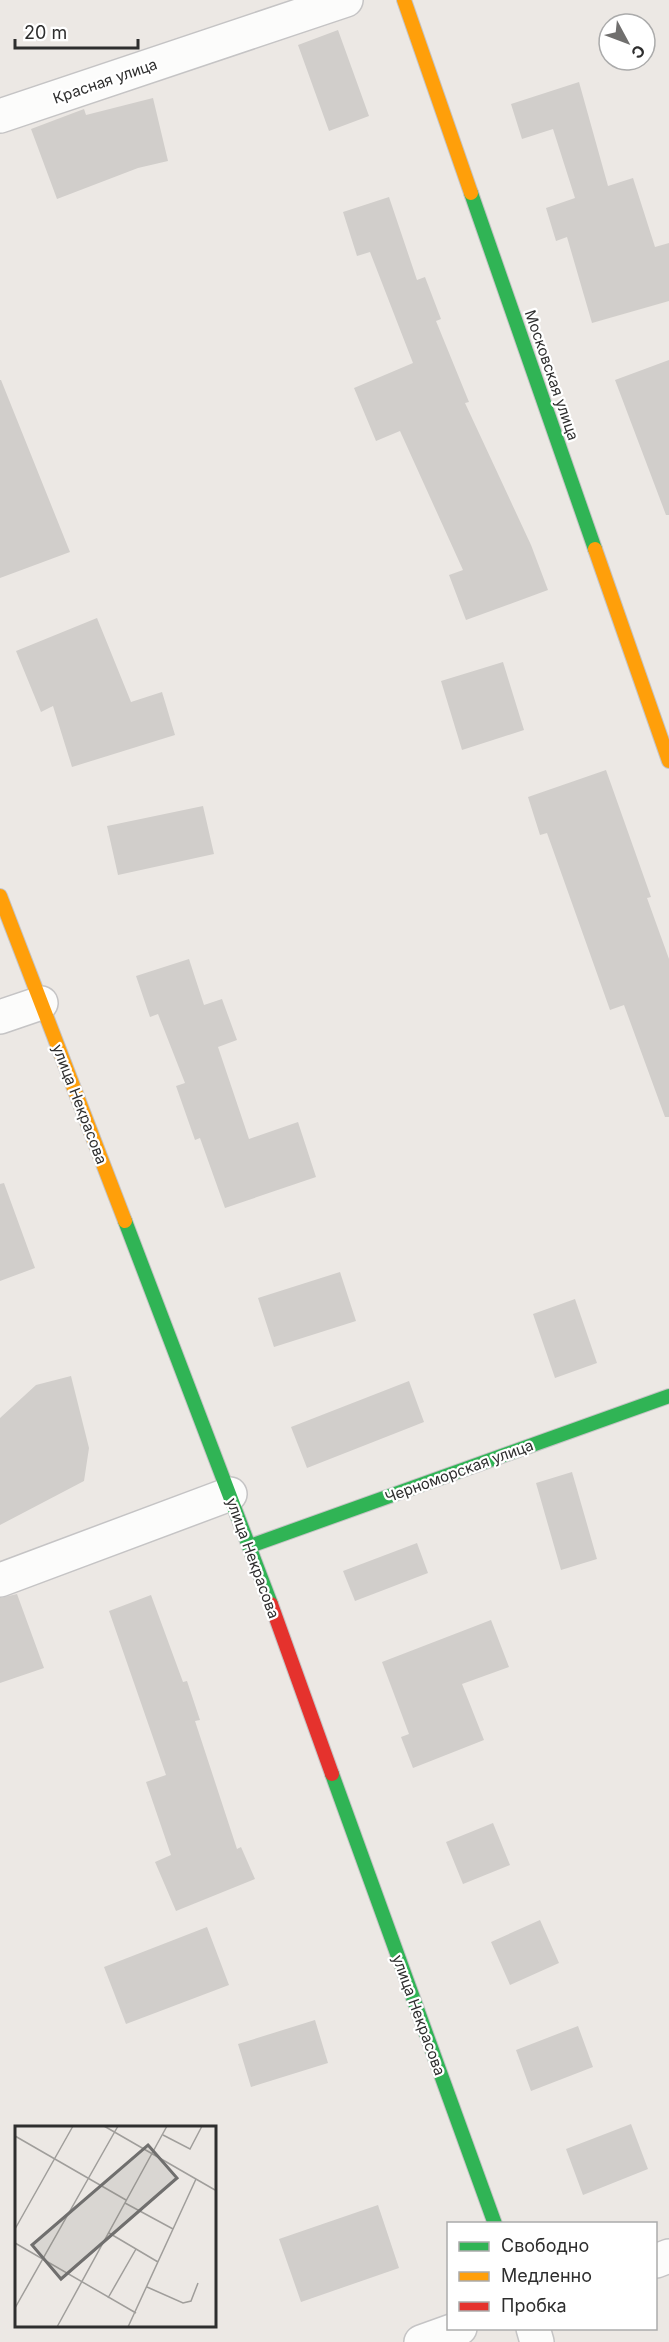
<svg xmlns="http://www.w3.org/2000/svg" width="669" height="2342" font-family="Inter,sans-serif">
  <rect width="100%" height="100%" fill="#ece8e4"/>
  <path fill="#d1cecb" d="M 338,30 L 369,116 L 329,131 L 298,45 Z
    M 579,82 L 608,186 L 633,178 L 655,247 L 669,243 L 669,301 L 592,323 L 567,237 L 556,241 L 546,208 L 575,198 L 553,129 L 522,139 L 511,104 Z
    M 153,98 L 168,161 L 138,168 L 57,199 L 31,129 L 84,109 L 86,115 Z
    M 389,197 L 417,280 L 425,277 L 441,319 L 436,321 L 469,402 L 465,403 L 531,545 L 548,590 L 466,620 L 449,575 L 463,570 L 400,431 L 376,441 L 354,388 L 413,363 L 370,252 L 357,256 L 343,212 Z
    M 669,360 L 669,515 L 666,515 L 615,380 Z
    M 1,380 L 70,552 L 0,578 L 0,380 Z
    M 97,618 L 131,702 L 162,692 L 175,735 L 72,767 L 53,706 L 41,712 L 16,651 Z
    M 503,662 L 524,730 L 462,750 L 441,681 Z
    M 606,770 L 651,897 L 647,898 L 669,959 L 669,1117 L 665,1117 L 624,1005 L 610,1010 L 547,833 L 540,835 L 528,797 Z
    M 203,806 L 214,854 L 118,875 L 107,826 Z
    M 189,959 L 204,1005 L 222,999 L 237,1040 L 218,1047 L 249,1139 L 298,1122 L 316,1177 L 225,1208 L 200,1138 L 195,1140 L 176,1086 L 185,1083 L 158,1014 L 150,1017 L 136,976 Z
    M 4,1183 L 35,1268 L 0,1281 L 0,1184 Z
    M 340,1272 L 356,1321 L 274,1347 L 258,1298 Z
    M 575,1299 L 597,1363 L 555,1378 L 533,1314 Z
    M 71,1376 L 89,1448 L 84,1481 L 0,1525 L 0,1418 L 36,1385 Z
    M 409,1381 L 424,1422 L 307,1468 L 291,1427 Z
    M 572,1472 L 597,1559 L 561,1570 L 536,1483 Z
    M 417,1543 L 428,1573 L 355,1601 L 343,1571 Z
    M 17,1594 L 44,1668 L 0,1683 L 0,1598 Z
    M 151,1595 L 183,1682 L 187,1681 L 200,1720 L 195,1721 L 237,1849 L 241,1847 L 255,1879 L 176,1911 L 155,1862 L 171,1855 L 146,1782 L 166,1775 L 109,1611 Z
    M 491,1620 L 509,1667 L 462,1684 L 484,1740 L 413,1768 L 401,1737 L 409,1734 L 382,1662 Z
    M 493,1823 L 510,1865 L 463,1884 L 446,1842 Z
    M 540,1920 L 559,1963 L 510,1985 L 491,1942 Z
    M 207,1927 L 229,1985 L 126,2024 L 104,1967 Z
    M 315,2020 L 328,2063 L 251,2087 L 238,2044 Z
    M 578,2026 L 593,2067 L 531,2091 L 516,2050 Z
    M 631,2124 L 648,2169 L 583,2195 L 566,2149 Z
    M 378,2205 L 399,2268 L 301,2302 L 279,2239 Z"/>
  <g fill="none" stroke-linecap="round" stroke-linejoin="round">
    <defs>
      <path id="street" d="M 0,116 L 346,0
        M 0,1017 L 41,1003
        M 0,1580 L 230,1494
        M 656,2261 L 669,2256
        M 533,2328 L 537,2342
        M 421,2342 L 460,2328"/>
      <path id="fast" d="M 471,193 L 595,549
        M 125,1221 L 271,1604
        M 250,1546 L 669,1396
        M 332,1774 L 495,2224"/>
      <path id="slow" d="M 404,0 L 471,193
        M 595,549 L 669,761
        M 0,896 L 125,1221"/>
      <path id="jam" d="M 271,1604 L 332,1774"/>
    </defs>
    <use href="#street" stroke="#c5c4c5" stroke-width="36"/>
    <use href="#fast" stroke="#c5c4c5" stroke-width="16"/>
    <use href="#slow" stroke="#c5c4c5" stroke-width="16"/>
    <use href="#jam" stroke="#c5c4c5" stroke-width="16"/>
    <use href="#street" stroke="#fcfcfb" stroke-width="33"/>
    <use href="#fast" stroke="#30b455" stroke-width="14"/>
    <use href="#slow" stroke="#ff9f0a" stroke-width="14"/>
    <use href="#jam" stroke="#e5322d" stroke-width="14"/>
  </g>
  <g text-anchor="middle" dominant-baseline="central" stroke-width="4.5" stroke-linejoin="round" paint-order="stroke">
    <g font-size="15" fill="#2e2e2e" stroke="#fff">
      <text transform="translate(105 81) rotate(-19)">Красная улица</text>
      <text transform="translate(552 375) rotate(71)">Московская улица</text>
      <text transform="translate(80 1104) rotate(69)">улица Некрасова</text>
      <text transform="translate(459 1471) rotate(-20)">Черноморская улица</text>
      <text transform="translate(253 1558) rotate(70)">улица Некрасова</text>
      <text transform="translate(419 2015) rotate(70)">улица Некрасова</text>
    </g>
  </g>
  <g transform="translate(15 2126)">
    <rect width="201" height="201" fill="#ece8e4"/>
    <path fill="none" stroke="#a09e9b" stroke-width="1.5" d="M 89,0 L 200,64M 148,9 L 175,23 L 187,0M 0,10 L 111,74M 110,77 L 158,103M 0,103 L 58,0M 94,107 L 143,136M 0,117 L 121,187M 132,161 L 168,177 L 176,175 L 183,157M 93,172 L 121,123M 0,182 L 103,0M 42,201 L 152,0M 113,201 L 181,53"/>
    <path fill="#706f6e" fill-opacity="0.15" stroke="#706f6e" stroke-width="3" d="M 133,19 L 162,52 L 46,153 L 17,119 Z"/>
    <rect width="201" height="201" fill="none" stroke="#2e2e2e" stroke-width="3"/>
  </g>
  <rect x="447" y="2222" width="210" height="108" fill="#ffffff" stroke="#ababab" stroke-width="1.5"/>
  <rect x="459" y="2242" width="30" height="9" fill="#30b455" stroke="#ababab" stroke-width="1.5"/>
  <text x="501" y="2252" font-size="18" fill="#2e2e2e">Свободно</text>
  <rect x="459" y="2272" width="30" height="9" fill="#ff9f0a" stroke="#ababab" stroke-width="1.5"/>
  <text x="501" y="2282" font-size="18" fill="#2e2e2e">Медленно</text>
  <rect x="459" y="2302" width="30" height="9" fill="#e5322d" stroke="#ababab" stroke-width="1.5"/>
  <text x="501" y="2312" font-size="18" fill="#2e2e2e">Пробка</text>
  <g transform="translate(627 42) rotate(131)"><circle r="28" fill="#ffffff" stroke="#ababab" stroke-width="1.5"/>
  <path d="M0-4.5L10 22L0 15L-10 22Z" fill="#706f6e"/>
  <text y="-9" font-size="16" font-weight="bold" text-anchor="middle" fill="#2e2e2e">С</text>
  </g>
  <path d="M15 39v9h123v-9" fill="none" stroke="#2e2e2e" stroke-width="3"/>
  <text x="24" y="39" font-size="18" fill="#2e2e2e" stroke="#ffffff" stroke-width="4.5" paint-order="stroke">20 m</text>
</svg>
